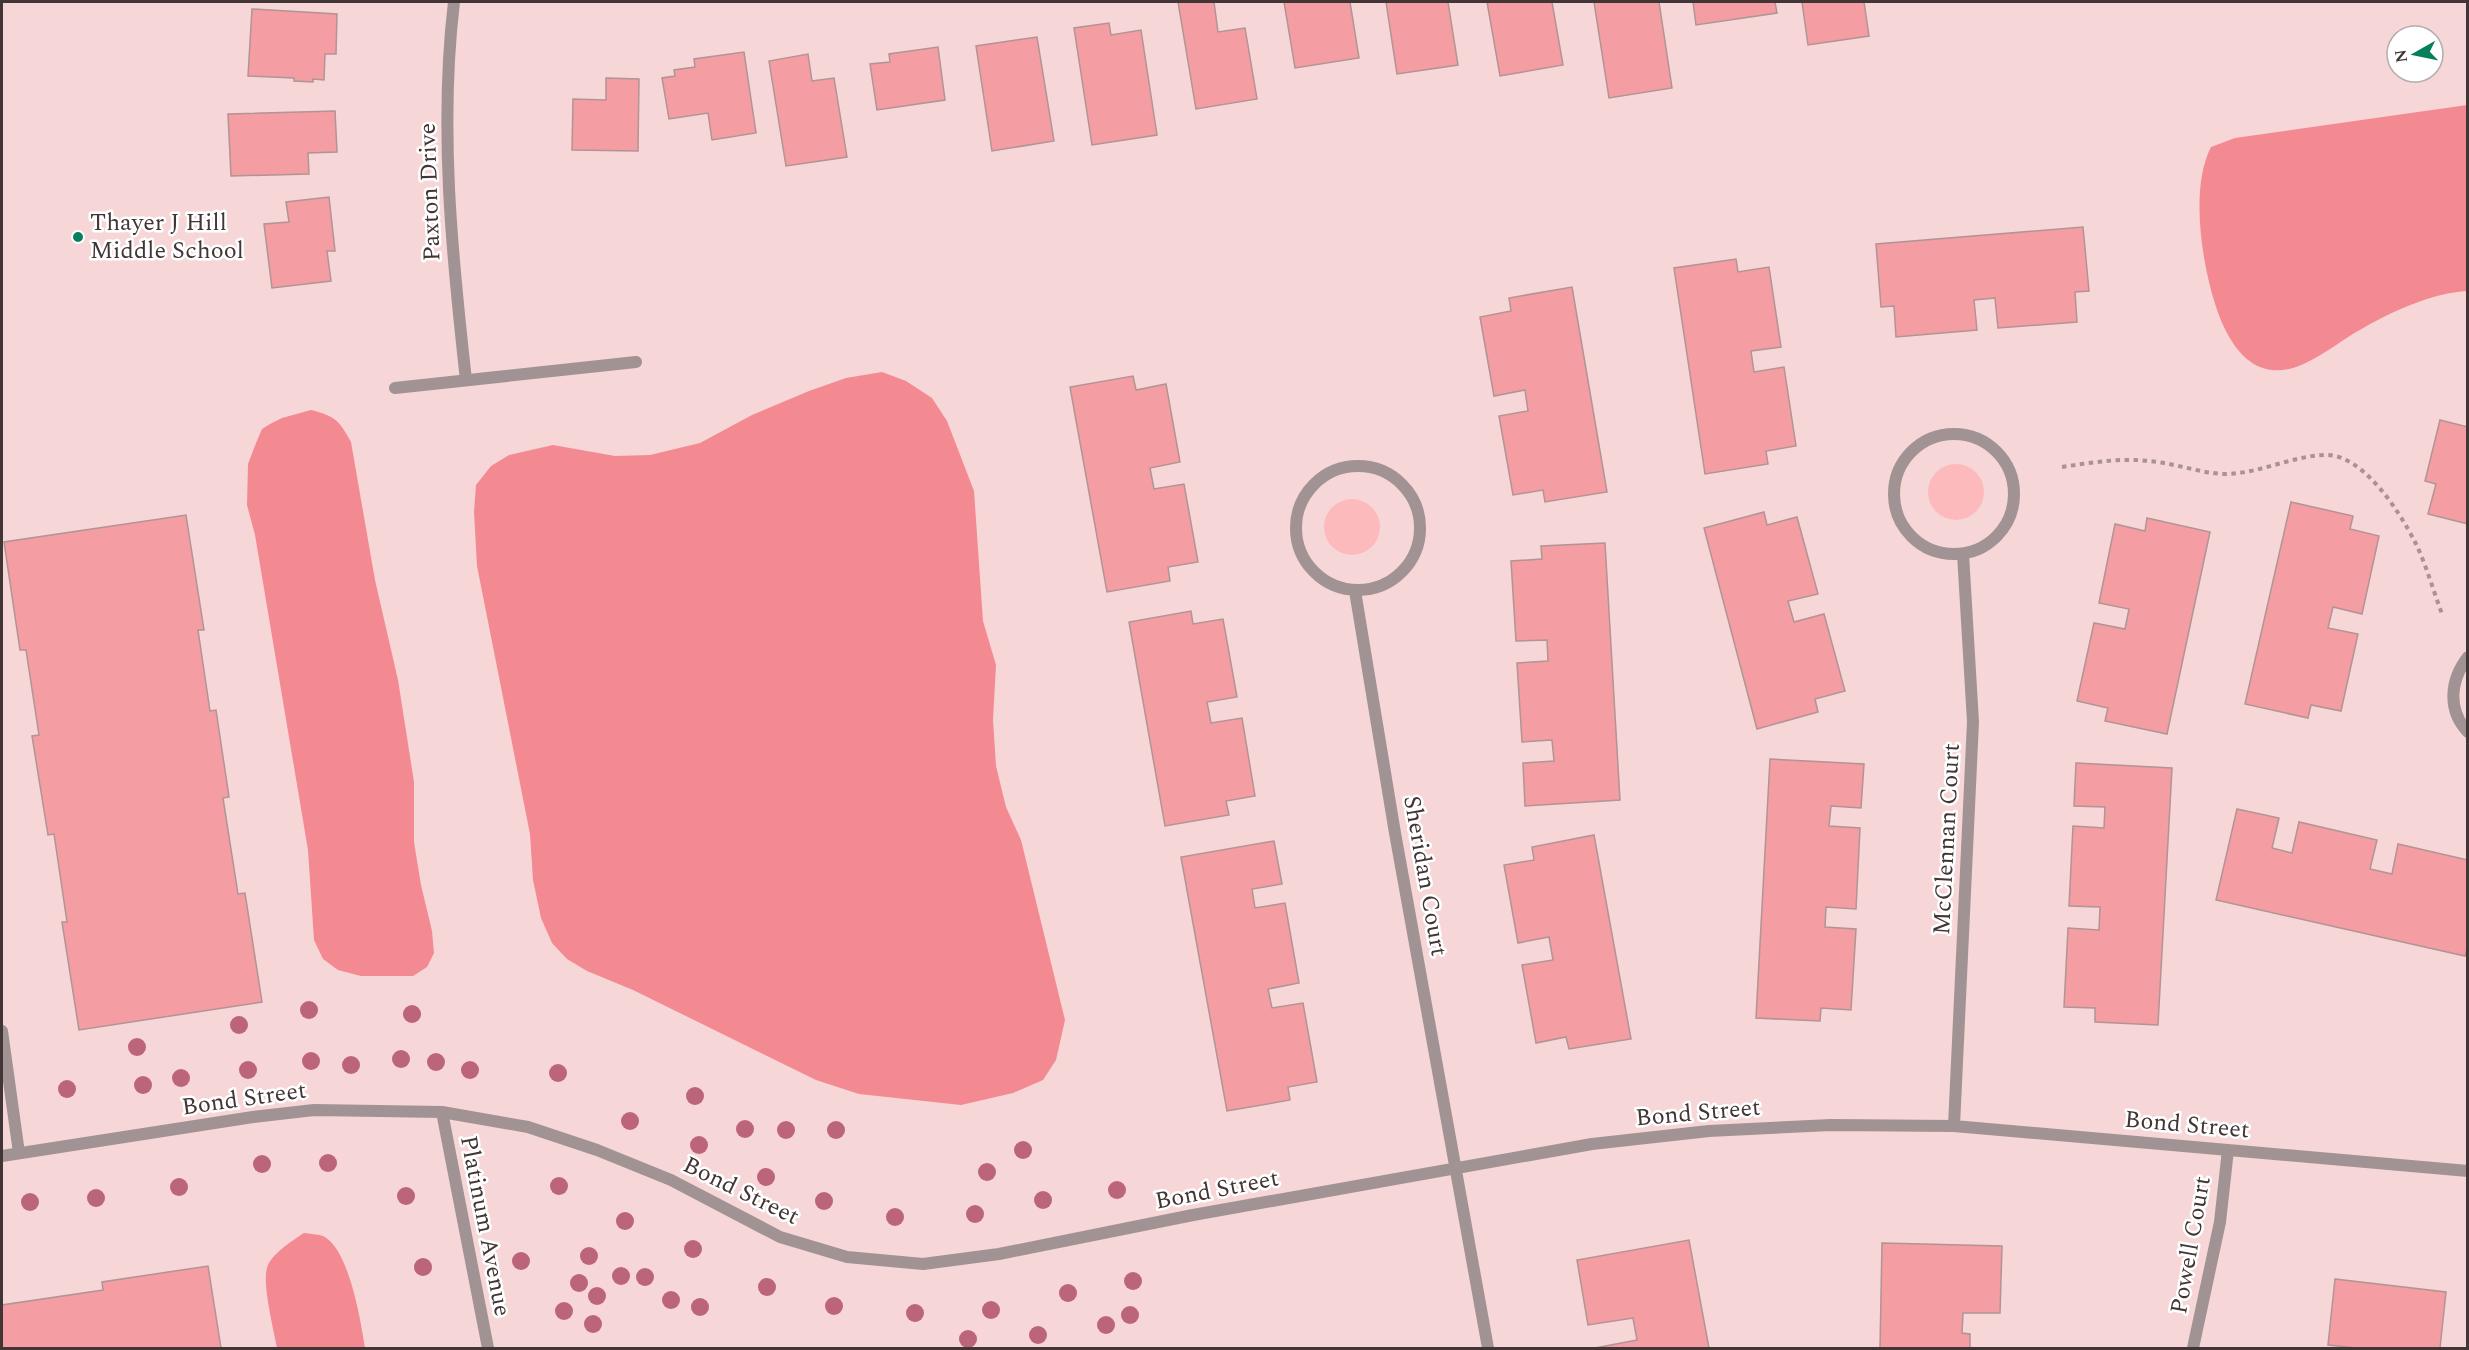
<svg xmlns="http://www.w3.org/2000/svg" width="2469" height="1350" font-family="Spectral,serif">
  <rect width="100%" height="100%" fill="#f6d6d7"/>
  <path fill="#fdbabd" d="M1928 492a28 28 0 1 1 56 0a28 28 0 1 1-56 0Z
    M1324 527a28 28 0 1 1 56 0a28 28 0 1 1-56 0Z"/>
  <path fill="#f48a91" d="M 2467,105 L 2467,291 C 2433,293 2395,310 2365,327 C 2342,339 2315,363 2289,369 C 2240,380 2219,322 2210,286 C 2200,246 2192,184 2211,147 L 2235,138 Z
    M 882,372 L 906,381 L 932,398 L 947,421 L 974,491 L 983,621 L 996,665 L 993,720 L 996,766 L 1006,807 L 1021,840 L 1065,1020 L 1056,1060 L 1043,1080 L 1013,1093 L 961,1105 L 859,1094 L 816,1080 L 633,990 L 587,971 L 567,959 L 552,943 L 541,918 L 533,880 L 530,834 L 477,566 L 474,512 L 476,485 L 491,466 L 509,455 L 553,445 L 615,456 L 650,455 L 700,443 L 752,415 L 809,391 L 846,378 Z
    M 311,410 C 335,416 339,420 351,442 L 375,580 L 398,680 L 414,782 L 414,842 L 421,885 L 432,931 L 434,953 L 427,967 L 413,976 L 361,976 L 338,970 L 323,959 L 314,940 L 308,850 L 255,535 L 247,505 L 248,464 L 256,443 L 262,429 L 270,424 L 282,418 Z
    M 304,1233 C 310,1234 317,1234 323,1236 C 349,1248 361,1322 365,1348 L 277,1348 C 274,1331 262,1284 267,1268 C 271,1254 292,1241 304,1233 Z"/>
  <path fill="#f49da2" stroke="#b19495" stroke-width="1.5" d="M 1178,2 L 1214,2 L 1218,32 L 1245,28 L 1257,99 L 1196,109 Z
    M 1284,2 L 1350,2 L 1359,58 L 1295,68 Z
    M 1386,2 L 1448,2 L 1458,65 L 1397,74 Z
    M 1487,2 L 1552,2 L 1563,65 L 1500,76 Z
    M 1594,2 L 1659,2 L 1672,88 L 1609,98 Z
    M 1693,2 L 1775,2 L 1777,13 L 1696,25 Z
    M 1802,2 L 1864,2 L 1869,36 L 1808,45 Z
    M 252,9 L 337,14 L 336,54 L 325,54 L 324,80 L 313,79 L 313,82 L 294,81 L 294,78 L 248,76 Z
    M 1109,23 L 1111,35 L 1141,30 L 1157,135 L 1092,145 L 1074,28 Z
    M 1037,37 L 1054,141 L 992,151 L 976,46 Z
    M 938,47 L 945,100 L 877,110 L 870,64 L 890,62 L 889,54 Z
    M 744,52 L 756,133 L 712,140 L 708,113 L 669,119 L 662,78 L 675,76 L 674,70 L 695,67 L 694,59 Z
    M 808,54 L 812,81 L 834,78 L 847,157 L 786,166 L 769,61 Z
    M 606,78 L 639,79 L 638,151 L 572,150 L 573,99 L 606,100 Z
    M 335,111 L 337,152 L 308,153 L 309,174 L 231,176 L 228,114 Z
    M 329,197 L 335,251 L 327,251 L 331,281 L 272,288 L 264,224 L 289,222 L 286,202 Z
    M 2083,227 L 2089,291 L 2075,292 L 2077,322 L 1998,328 L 1995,298 L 1974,300 L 1977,330 L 1896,337 L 1894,306 L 1881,307 L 1876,244 Z
    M 1736,259 L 1738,272 L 1769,267 L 1781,347 L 1751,351 L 1754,372 L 1784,367 L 1796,446 L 1766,451 L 1768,464 L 1705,474 L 1674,268 Z
    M 1572,287 L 1607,492 L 1545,502 L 1543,490 L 1513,495 L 1499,416 L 1528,411 L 1525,390 L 1494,396 L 1480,317 L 1511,311 L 1509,298 Z
    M 1133,376 L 1136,390 L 1166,384 L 1180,462 L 1150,468 L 1154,489 L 1184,484 L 1198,562 L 1168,567 L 1170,581 L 1107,592 L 1070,387 Z
    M 2440,420 L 2468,427 L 2468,524 L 2428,514 L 2436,484 L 2425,481 Z
    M 2291,502 L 2353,516 L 2350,529 L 2379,536 L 2362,614 L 2333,607 L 2328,628 L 2358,634 L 2341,711 L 2311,705 L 2308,718 L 2245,704 Z
    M 1764,512 L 1767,525 L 1797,517 L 1818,594 L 1788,601 L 1794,622 L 1824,614 L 1845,691 L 1815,699 L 1818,712 L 1757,729 L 1704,528 Z
    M 186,515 L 204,630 L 198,630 L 210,711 L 216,710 L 229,797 L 223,798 L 238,894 L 245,893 L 262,1002 L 79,1030 L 62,922 L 67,922 L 54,834 L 48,835 L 32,736 L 39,735 L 26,650 L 20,650 L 4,542 Z
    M 2147,518 L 2210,532 L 2167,734 L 2105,721 L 2108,708 L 2077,701 L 2094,623 L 2125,629 L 2129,609 L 2099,603 L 2115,524 L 2145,531 Z
    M 1605,543 L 1620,800 L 1525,806 L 1523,763 L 1554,761 L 1552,740 L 1522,742 L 1517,663 L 1548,661 L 1547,640 L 1516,641 L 1511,561 L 1542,559 L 1541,546 Z
    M 1191,611 L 1193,624 L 1223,619 L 1237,697 L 1207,702 L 1211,723 L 1242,718 L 1255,796 L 1226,801 L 1229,815 L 1165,826 L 1129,622 Z
    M 1770,759 L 1864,764 L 1861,808 L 1831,806 L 1829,826 L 1860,828 L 1856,909 L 1826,907 L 1825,927 L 1856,929 L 1851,1010 L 1821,1008 L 1820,1021 L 1756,1018 Z
    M 2076,763 L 2172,768 L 2158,1025 L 2095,1022 L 2095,1008 L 2064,1007 L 2068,928 L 2099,930 L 2100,907 L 2069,906 L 2073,826 L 2104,828 L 2105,807 L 2074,806 Z
    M 2237,809 L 2279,818 L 2272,848 L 2292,853 L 2299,822 L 2377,840 L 2370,869 L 2392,874 L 2398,844 L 2468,860 L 2468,946 L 2465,956 L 2216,900 Z
    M 1594,835 L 1631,1039 L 1569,1049 L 1566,1037 L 1536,1043 L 1522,965 L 1553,960 L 1549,937 L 1518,943 L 1504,865 L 1534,860 L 1532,847 Z
    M 1274,841 L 1282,884 L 1252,889 L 1255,908 L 1285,903 L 1299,983 L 1268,989 L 1272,1008 L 1303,1003 L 1317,1082 L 1288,1087 L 1290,1100 L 1227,1111 L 1181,857 Z
    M 1689,1240 L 1709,1348 L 1595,1348 L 1637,1340 L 1633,1318 L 1588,1325 L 1577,1260 Z
    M 1882,1243 L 2002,1246 L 2000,1313 L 1963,1313 L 1962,1333 L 1970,1334 L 1970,1348 L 1880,1348 Z
    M 208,1266 L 221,1348 L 2,1348 L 2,1305 L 103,1290 L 102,1282 Z
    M 2335,1279 L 2446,1292 L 2440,1348 L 2356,1348 L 2328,1345 Z"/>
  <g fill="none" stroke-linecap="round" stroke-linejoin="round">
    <path stroke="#aa9293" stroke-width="4" stroke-dasharray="4.5 4.5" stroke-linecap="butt" d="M 2062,467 C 2094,462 2125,457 2157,462 C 2180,465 2201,473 2224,474 C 2258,474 2289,457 2323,455 C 2362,452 2399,511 2415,542 C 2426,564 2433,590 2442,614"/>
    <path stroke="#a19393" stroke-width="12" d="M 2,1031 L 19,1153"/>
    <path stroke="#a19393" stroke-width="12" d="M 454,2 C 439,127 452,255 466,380
      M 395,388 L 636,362
      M1894 494a60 60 0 1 1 120 0a60 60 0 1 1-120 0Z
      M1296 528a62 62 0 1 1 124 0a62 62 0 1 1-124 0Z
      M 1355,591 L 1395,833 L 1488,1348
      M 2468,657 C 2450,680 2447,710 2468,732
      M 442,1112 L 488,1348
      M 1954,1126 L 1973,722 L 1963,554
      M 2,1156 L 253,1117 L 314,1110 L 442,1112 L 528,1127 L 597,1150 L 671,1180 L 780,1237 L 847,1257 L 923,1264 L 999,1254 L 1193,1215 L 1592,1144 L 1709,1131 L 1831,1125 L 1954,1126 L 2468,1171
      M 2193,1348 L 2220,1222 L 2228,1150"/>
  </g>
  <g fill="#bc6578">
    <circle cx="309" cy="1010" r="9"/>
    <circle cx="412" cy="1014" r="9"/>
    <circle cx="239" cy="1025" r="9"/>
    <circle cx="137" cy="1047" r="9"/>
    <circle cx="401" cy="1059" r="9"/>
    <circle cx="311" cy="1061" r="9"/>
    <circle cx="436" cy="1062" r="9"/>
    <circle cx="351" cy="1065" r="9"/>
    <circle cx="248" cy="1070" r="9"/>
    <circle cx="470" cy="1070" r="9"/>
    <circle cx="558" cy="1073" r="9"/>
    <circle cx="181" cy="1078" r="9"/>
    <circle cx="143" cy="1085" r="9"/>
    <circle cx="67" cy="1089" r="9"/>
    <circle cx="695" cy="1096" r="9"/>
    <circle cx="630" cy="1121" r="9"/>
    <circle cx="745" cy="1129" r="9"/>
    <circle cx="786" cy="1130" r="9"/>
    <circle cx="836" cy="1130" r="9"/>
    <circle cx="699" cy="1145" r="9"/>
    <circle cx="1023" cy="1150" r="9"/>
    <circle cx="328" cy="1163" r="9"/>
    <circle cx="262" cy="1164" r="9"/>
    <circle cx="987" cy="1172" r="9"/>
    <circle cx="766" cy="1177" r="9"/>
    <circle cx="559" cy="1186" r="9"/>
    <circle cx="179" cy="1187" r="9"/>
    <circle cx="1117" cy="1190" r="9"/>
    <circle cx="406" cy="1196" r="9"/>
    <circle cx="96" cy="1198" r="9"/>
    <circle cx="1043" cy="1200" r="9"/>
    <circle cx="824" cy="1201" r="9"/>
    <circle cx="30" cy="1202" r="9"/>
    <circle cx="975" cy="1214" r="9"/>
    <circle cx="895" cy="1217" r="9"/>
    <circle cx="625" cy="1221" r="9"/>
    <circle cx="693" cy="1249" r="9"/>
    <circle cx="589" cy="1256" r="9"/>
    <circle cx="521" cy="1261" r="9"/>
    <circle cx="423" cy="1267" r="9"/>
    <circle cx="621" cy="1276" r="9"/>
    <circle cx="645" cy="1277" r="9"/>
    <circle cx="1133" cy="1281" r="9"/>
    <circle cx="579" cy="1283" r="9"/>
    <circle cx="767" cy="1287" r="9"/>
    <circle cx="1068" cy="1293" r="9"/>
    <circle cx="597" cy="1296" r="9"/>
    <circle cx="671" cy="1300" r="9"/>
    <circle cx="834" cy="1306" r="9"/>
    <circle cx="700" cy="1307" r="9"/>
    <circle cx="991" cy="1310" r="9"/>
    <circle cx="564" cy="1311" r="9"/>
    <circle cx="915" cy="1313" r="9"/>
    <circle cx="1130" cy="1315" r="9"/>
    <circle cx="593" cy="1324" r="9"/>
    <circle cx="1106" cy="1325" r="9"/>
    <circle cx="1038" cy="1335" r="9"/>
    <circle cx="968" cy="1339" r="9"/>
  </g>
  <circle fill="#067f5d" stroke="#fff" stroke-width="2" cx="78" cy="237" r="6"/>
  <g text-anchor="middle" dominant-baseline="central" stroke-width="5" stroke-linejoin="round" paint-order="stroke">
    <g font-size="24" fill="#413535" stroke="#fff">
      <text transform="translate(430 192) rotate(-92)">Paxton Drive</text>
      <text transform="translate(1947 839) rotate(-87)">McClennan Court</text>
      <text transform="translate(1425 876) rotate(80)">Sheridan Court</text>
      <text transform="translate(244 1099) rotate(-8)">Bond Street</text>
      <text transform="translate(1698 1113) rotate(-5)">Bond Street</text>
      <text transform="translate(2187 1125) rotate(5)">Bond Street</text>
      <text transform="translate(1217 1190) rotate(-11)">Bond Street</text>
      <text transform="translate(741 1191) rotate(26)">Bond Street</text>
      <text transform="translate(485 1226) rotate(79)">Platinum Avenue</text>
      <text transform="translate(2191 1245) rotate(-80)">Powell Court</text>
    </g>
    <g font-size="24" fill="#413535" stroke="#fff" text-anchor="start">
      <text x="90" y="223">Thayer J Hill<tspan x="90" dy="28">Middle School</tspan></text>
    </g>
  </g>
  <rect width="2469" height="1350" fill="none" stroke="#413535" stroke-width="6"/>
  <g transform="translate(2415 54) rotate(261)"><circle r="28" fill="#ffffff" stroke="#b3aeae" stroke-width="1.5"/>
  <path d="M0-4.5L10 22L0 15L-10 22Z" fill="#067f5d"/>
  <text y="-9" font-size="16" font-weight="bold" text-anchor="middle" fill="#413535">N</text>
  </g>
</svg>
